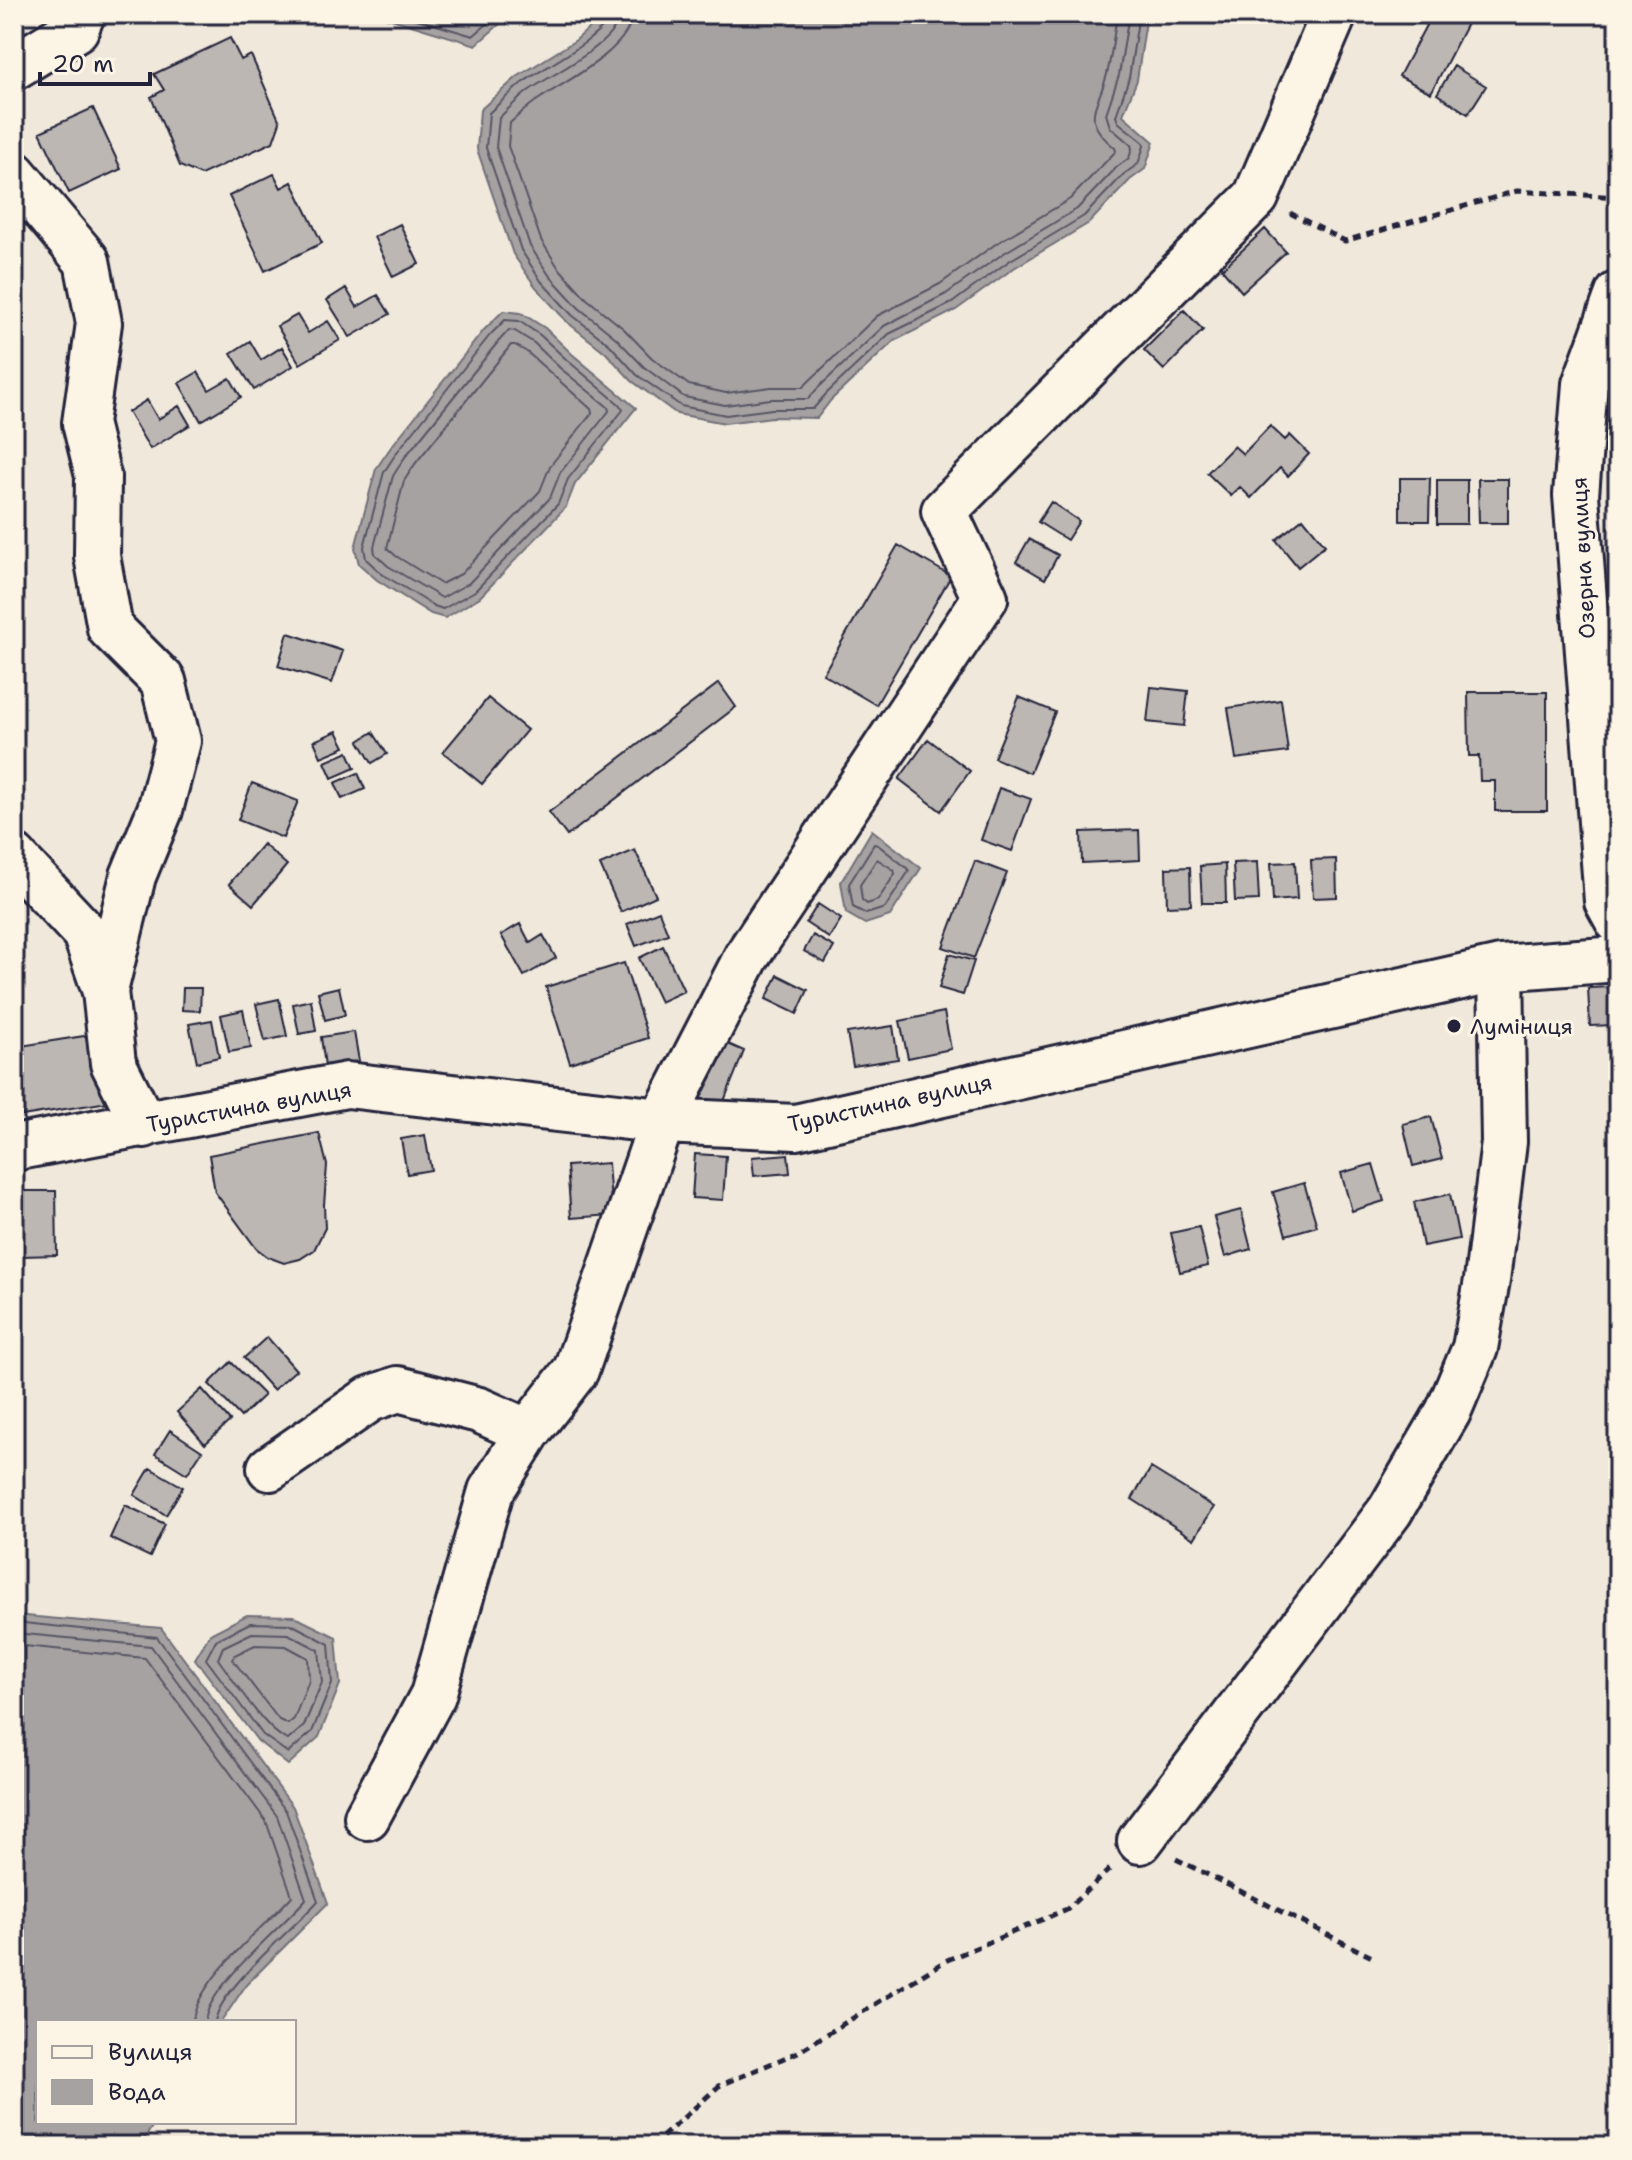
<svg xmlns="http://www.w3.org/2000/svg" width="1632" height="2160" font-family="'Shantell Sans',sans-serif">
  <rect width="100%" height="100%" fill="#efe8db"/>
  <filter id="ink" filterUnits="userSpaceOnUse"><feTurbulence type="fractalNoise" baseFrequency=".0125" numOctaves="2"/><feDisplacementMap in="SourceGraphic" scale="16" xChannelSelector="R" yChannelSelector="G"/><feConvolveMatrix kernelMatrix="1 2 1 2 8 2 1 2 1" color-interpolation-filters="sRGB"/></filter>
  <g filter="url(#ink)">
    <path fill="#a6a2a2" stroke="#716f79" stroke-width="2" d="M 375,14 L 511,14 L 476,45 Z
      M 605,14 L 1147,14 L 1137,80 L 1123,115 L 1154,142 L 1145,169 L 1130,180 L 1089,223 L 1014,268 L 956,310 L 894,341 L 831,400 L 817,418 L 772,417 L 725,423 L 677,414 L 632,381 L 605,352 L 567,322 L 535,286 L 513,254 L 477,149 L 480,110 L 517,77 L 576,40 Z
      M 503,311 L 521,313 L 545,328 L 572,354 L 636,408 L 575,484 L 566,507 L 480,597 L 445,618 L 431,614 L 377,580 L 359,564 L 355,548 L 376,469 L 391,447 L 484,330 Z
      M 872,830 L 921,868 L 890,916 L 865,924 L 846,913 L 841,882 Z
      M 14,1615 L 161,1628 L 293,1807 L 328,1903 L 246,1985 L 221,2022 L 38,2022 L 38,2122 L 155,2122 L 143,2141 L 61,2146 L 14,2146 Z
      M 247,1615 L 293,1616 L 336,1637 L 340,1684 L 319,1737 L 288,1765 L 258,1741 L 195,1659 L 210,1634 Z"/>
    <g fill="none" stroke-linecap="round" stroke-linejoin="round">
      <path stroke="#575564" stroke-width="2" d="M 400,14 L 473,36 L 499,14
        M 610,14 C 607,36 541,69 522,83 C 511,92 500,103 489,113 L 486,148 L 521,250 L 541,281 L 572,315 L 610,345 L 637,375 L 681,406 L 726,415 L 772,409 L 813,409 L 826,394 L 889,334 L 952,303 L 1009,261 L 1084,216 L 1124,174 L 1138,164 L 1144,146 L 1143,142 L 1118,122 L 1116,116 L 1129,78 L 1139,14
        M 620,14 C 618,44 549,75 527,92 C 517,100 508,109 499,118 L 496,147 L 530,246 L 549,275 L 579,308 L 616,338 L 644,367 L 684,397 L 725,405 L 771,399 L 808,399 L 819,387 L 884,326 L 946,294 L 1004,253 L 1077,209 L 1117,167 L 1129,158 L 1132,149 L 1131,145 L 1110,127 L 1106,114 L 1119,75 L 1129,14
        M 632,14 C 631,49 566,81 539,99 C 528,106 519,115 510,123 L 508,146 L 541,240 L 558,267 L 587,299 L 624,329 L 652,358 L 689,385 L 726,393 L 771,387 L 803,387 L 877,316 L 940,284 L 997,243 L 1070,199 L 1116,151 L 1115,148 C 1077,117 1100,107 1108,70 C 1112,52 1114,33 1117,14
        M 505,320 L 519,321 L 540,335 L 567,360 L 619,404 L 623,410 L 568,479 L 558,504 L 475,591 L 443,609 L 434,606 L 382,574 L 366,559 L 364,547 L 384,472 L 397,452 L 490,335 Z
        M 509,330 L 515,331 L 534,343 L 560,368 L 608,407 L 609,411 L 560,473 L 550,498 L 469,583 L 442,598 L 388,566 L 375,554 L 374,547 L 393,476 L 405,457 L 498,342 Z
        M 511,345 L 515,345 L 527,352 L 591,409 L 592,413 L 550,466 L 540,491 L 461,574 L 441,584 L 396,556 L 387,548 L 404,481 L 415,464 Z
        M 874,844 L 878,845 L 907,868 L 909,871 L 885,908 L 866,914 L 853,907 L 849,884 Z
        M 877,859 L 894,870 L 895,874 L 878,900 L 867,904 L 862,900 L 860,885 Z
        M 14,1622 L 157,1637 L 286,1811 L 318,1901 C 294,1928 219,1989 215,2022
        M 250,1623 L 291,1624 L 329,1644 L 332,1683 L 312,1732 L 288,1753 L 263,1735 L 206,1659 L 216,1640 Z
        M 14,1633 L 151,1646 L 277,1816 L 306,1899 C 282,1927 207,1987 205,2022
        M 252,1633 L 288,1634 L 319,1650 L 322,1682 L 304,1726 L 288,1740 C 266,1732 233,1679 218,1659 L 223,1647 Z
        M 14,1645 L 145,1658 L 266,1821 L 292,1896 C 266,1926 195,1981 193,2022
        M 255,1645 L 286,1646 L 308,1658 L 309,1680 L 294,1719 L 288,1724 L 279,1720 L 233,1660 L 235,1655 Z"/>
    </g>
    <path fill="#bcb7b3" stroke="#22223b" stroke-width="2" d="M 1432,14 L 1472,14 L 1431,93 L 1399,76 Z
      M 230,38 L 241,60 L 251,55 L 280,122 L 273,142 L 201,175 L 180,166 L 151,97 L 164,90 L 154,74 Z
      M 1454,66 L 1486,86 L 1468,114 L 1437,94 Z
      M 93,108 L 121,169 L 69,193 L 40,132 Z
      M 274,174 L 281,188 L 292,182 L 322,243 L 265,271 L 229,196 Z
      M 400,224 L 419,264 L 393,277 L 374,237 Z
      M 1265,229 L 1286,252 L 1242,292 L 1222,269 Z
      M 346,288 L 357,307 L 378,295 L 390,314 L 350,337 L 327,300 Z
      M 1184,310 L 1203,330 L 1164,370 L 1144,350 Z
      M 297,315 L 308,333 L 328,321 L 340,340 L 300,364 L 277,326 Z
      M 250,341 L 261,360 L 282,347 L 293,366 L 254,390 L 231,353 Z
      M 198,372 L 209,390 L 230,378 L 241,397 L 201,421 L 179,383 Z
      M 147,400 L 158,419 L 179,406 L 190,425 L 150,449 L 128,412 Z
      M 1270,426 L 1285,440 L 1290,435 L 1309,454 L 1288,476 L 1280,468 L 1251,498 L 1240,487 L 1231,496 L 1207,473 L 1234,446 L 1243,454 Z
      M 1400,478 L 1430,478 L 1429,521 L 1400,521 Z
      M 1478,479 L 1508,479 L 1508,523 L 1479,523 Z
      M 1437,480 L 1467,480 L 1467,524 L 1437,524 Z
      M 1051,502 L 1079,521 L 1067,540 L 1038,522 Z
      M 1303,518 L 1325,545 L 1298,567 L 1276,540 Z
      M 1029,539 L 1058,555 L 1045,579 L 1016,562 Z
      M 898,545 L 951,576 L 876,705 L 823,674 Z
      M 288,633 L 343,651 L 332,683 L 278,666 Z
      M 719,683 L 736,707 L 567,836 L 549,812 Z
      M 1151,687 L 1188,691 L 1184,726 L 1147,722 Z
      M 1468,692 L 1547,692 L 1547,811 L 1495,811 L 1495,781 L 1480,781 L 1479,756 L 1469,756 Z
      M 1019,697 L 1055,712 L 1030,773 L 994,758 Z
      M 488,698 L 527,730 L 482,784 L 443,752 Z
      M 1281,700 L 1288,752 L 1236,759 L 1228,708 Z
      M 337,731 L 345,747 L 321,757 L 314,741 Z
      M 373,732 L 387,754 L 372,763 L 359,741 Z
      M 928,739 L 970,771 L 941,811 L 899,779 Z
      M 348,752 L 355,768 L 332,778 L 325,762 Z
      M 358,773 L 365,789 L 342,799 L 335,783 Z
      M 252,783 L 298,801 L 283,838 L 238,820 Z
      M 999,788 L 1031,799 L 1012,851 L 981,840 Z
      M 1139,830 L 1140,860 L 1082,863 L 1081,832 Z
      M 263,844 L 287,865 L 253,905 L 229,884 Z
      M 635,850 L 656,896 L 621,912 L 600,865 Z
      M 1336,859 L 1337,897 L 1313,898 L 1311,860 Z
      M 975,861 L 1007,873 L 974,958 L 943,947 Z
      M 1257,862 L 1259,900 L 1235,901 L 1233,863 Z
      M 1295,862 L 1297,899 L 1273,901 L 1271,863 Z
      M 1225,864 L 1226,903 L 1202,903 L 1200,866 Z
      M 1190,867 L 1191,905 L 1167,906 L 1166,868 Z
      M 755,900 L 768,908 L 745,944 L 732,935 Z
      M 818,904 L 841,919 L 829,938 L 806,923 Z
      M 659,911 L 668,934 L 636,946 L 627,924 Z
      M 520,924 L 530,943 L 543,935 L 556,958 L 524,976 L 501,935 Z
      M 813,935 L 834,947 L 825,963 L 804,951 Z
      M 663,946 L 684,991 L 660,1002 L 639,958 Z
      M 949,954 L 974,961 L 963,995 L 939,988 Z
      M 624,963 L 648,1038 L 570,1063 L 546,987 Z
      M 778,975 L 808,990 L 797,1014 L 766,999 Z
      M 339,987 L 345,1015 L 325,1020 L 318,992 Z
      M 1613,987 L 1615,1025 L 1590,1026 L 1588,988 Z
      M 183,988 L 201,988 L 200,1011 L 182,1010 Z
      M 279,999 L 287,1036 L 265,1041 L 256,1004 Z
      M 311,1000 L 316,1031 L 299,1034 L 293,1004 Z
      M 243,1010 L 251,1048 L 229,1052 L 221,1015 Z
      M 944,1012 L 951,1049 L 908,1058 L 900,1021 Z
      M 212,1020 L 219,1057 L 197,1062 L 189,1024 Z
      M 893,1026 L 898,1059 L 853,1066 L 847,1033 Z
      M 354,1032 L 359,1061 L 325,1066 L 321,1037 Z
      M 97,1034 L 108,1102 L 22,1116 L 14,1065 L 14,1047 Z
      M 719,1040 L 744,1051 L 718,1116 L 693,1106 Z
      M 1431,1117 L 1442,1159 L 1413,1166 L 1403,1124 Z
      M 319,1133 L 327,1165 L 324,1205 L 325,1228 L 314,1250 L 300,1259 L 284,1263 L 268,1257 L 256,1248 L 215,1192 L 209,1155 Z
      M 425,1135 L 431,1170 L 407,1174 L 401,1139 Z
      M 695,1154 L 726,1156 L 723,1200 L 692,1198 Z
      M 788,1154 L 790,1173 L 754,1176 L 752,1157 Z
      M 608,1163 L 612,1215 L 571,1218 L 567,1166 Z
      M 1373,1164 L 1384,1201 L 1352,1211 L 1341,1173 Z
      M 1304,1183 L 1317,1226 L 1286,1235 L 1273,1192 Z
      M 21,1191 L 56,1191 L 57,1255 L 22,1256 Z
      M 1450,1194 L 1459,1239 L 1423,1246 L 1414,1202 Z
      M 1241,1210 L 1251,1249 L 1225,1257 L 1214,1217 Z
      M 1199,1227 L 1208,1266 L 1180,1272 L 1171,1233 Z
      M 267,1337 L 296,1370 L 273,1390 L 244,1358 Z
      M 231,1362 L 264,1395 L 241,1417 L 209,1384 Z
      M 202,1389 L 230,1421 L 205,1444 L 177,1412 Z
      M 170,1430 L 202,1451 L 187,1474 L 155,1454 Z
      M 150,1468 L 183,1487 L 166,1515 L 134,1495 Z
      M 1151,1468 L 1214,1507 L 1194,1539 L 1132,1499 Z
      M 125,1505 L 165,1524 L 150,1557 L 110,1538 Z"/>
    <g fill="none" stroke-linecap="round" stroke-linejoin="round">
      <defs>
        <path id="minor" d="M 14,67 L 76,29 L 82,14
          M 14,174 L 87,261 L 99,323 L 85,423 L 98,476 L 97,556 L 110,628 L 163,681 L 178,741 L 160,810 L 133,876 L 105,991
          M 1618,294 L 1585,384 L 1576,495 L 1607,901 L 1618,921
          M 14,857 L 85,933 L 105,991 L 113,1063 L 144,1125
          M 14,1148 L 347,1085 L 662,1121 L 796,1127 L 1501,968 L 1618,959
          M 270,1468 L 370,1399 L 398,1389 L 479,1410 L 528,1432 L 576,1370 L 662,1121 L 747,956 L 985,598 L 944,511 L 1256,197 L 1334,14
          M 367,1817 L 433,1695 L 491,1491 L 528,1432
          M 1140,1841 L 1390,1511 L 1448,1412 L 1475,1348 L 1487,1280 L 1504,1142 L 1501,968"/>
      </defs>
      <use href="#minor" stroke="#22223b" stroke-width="50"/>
      <path stroke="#22223b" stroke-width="5" stroke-dasharray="8 6" stroke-linecap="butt" d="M 1290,213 L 1345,241 L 1517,191 L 1618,197
        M 1176,1859 L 1372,1957
        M 652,2146 L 719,2086 L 798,2052 L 945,1961 L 1067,1909 L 1112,1867"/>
      <use href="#minor" stroke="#fcf5e5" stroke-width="44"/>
    </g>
  </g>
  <circle fill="#22223b" stroke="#fcf5e5" stroke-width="3" cx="1454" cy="1026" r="8"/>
  <g text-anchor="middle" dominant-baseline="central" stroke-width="6" stroke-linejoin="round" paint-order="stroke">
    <g font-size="22" fill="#22223b" stroke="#fcf5e5">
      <text transform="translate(1583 558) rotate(-93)">Озерна вулиця</text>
      <text transform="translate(890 1103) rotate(-12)">Туристична вулиця</text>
      <text transform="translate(249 1107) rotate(-10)">Туристична вулиця</text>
    </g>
    <g font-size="22" fill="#22223b" stroke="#fcf5e5" text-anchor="start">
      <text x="1470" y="1026">Луміниця</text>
    </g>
  </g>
  <rect width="1632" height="2160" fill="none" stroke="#fcf5e5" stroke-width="48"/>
  <rect x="24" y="24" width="1584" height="2112" fill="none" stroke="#22223b" stroke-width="3" filter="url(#ink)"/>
  <rect x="36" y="2020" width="260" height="104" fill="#fcf5e5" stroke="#a5a1a1" stroke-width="2"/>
  <rect x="52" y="2046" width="40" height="12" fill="#fcf5e5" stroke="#a5a1a1" stroke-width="2"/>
  <text x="108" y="2060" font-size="24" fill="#22223b">Вулиця</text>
  <rect x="52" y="2080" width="40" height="24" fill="#a6a2a2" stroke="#a5a1a1" stroke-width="2"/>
  <text x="108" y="2100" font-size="24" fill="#22223b">Вода</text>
  <path d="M40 72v12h110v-12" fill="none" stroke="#22223b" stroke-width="4"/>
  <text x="52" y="72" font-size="24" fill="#22223b" stroke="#fcf5e5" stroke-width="6" paint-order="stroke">20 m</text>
</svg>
